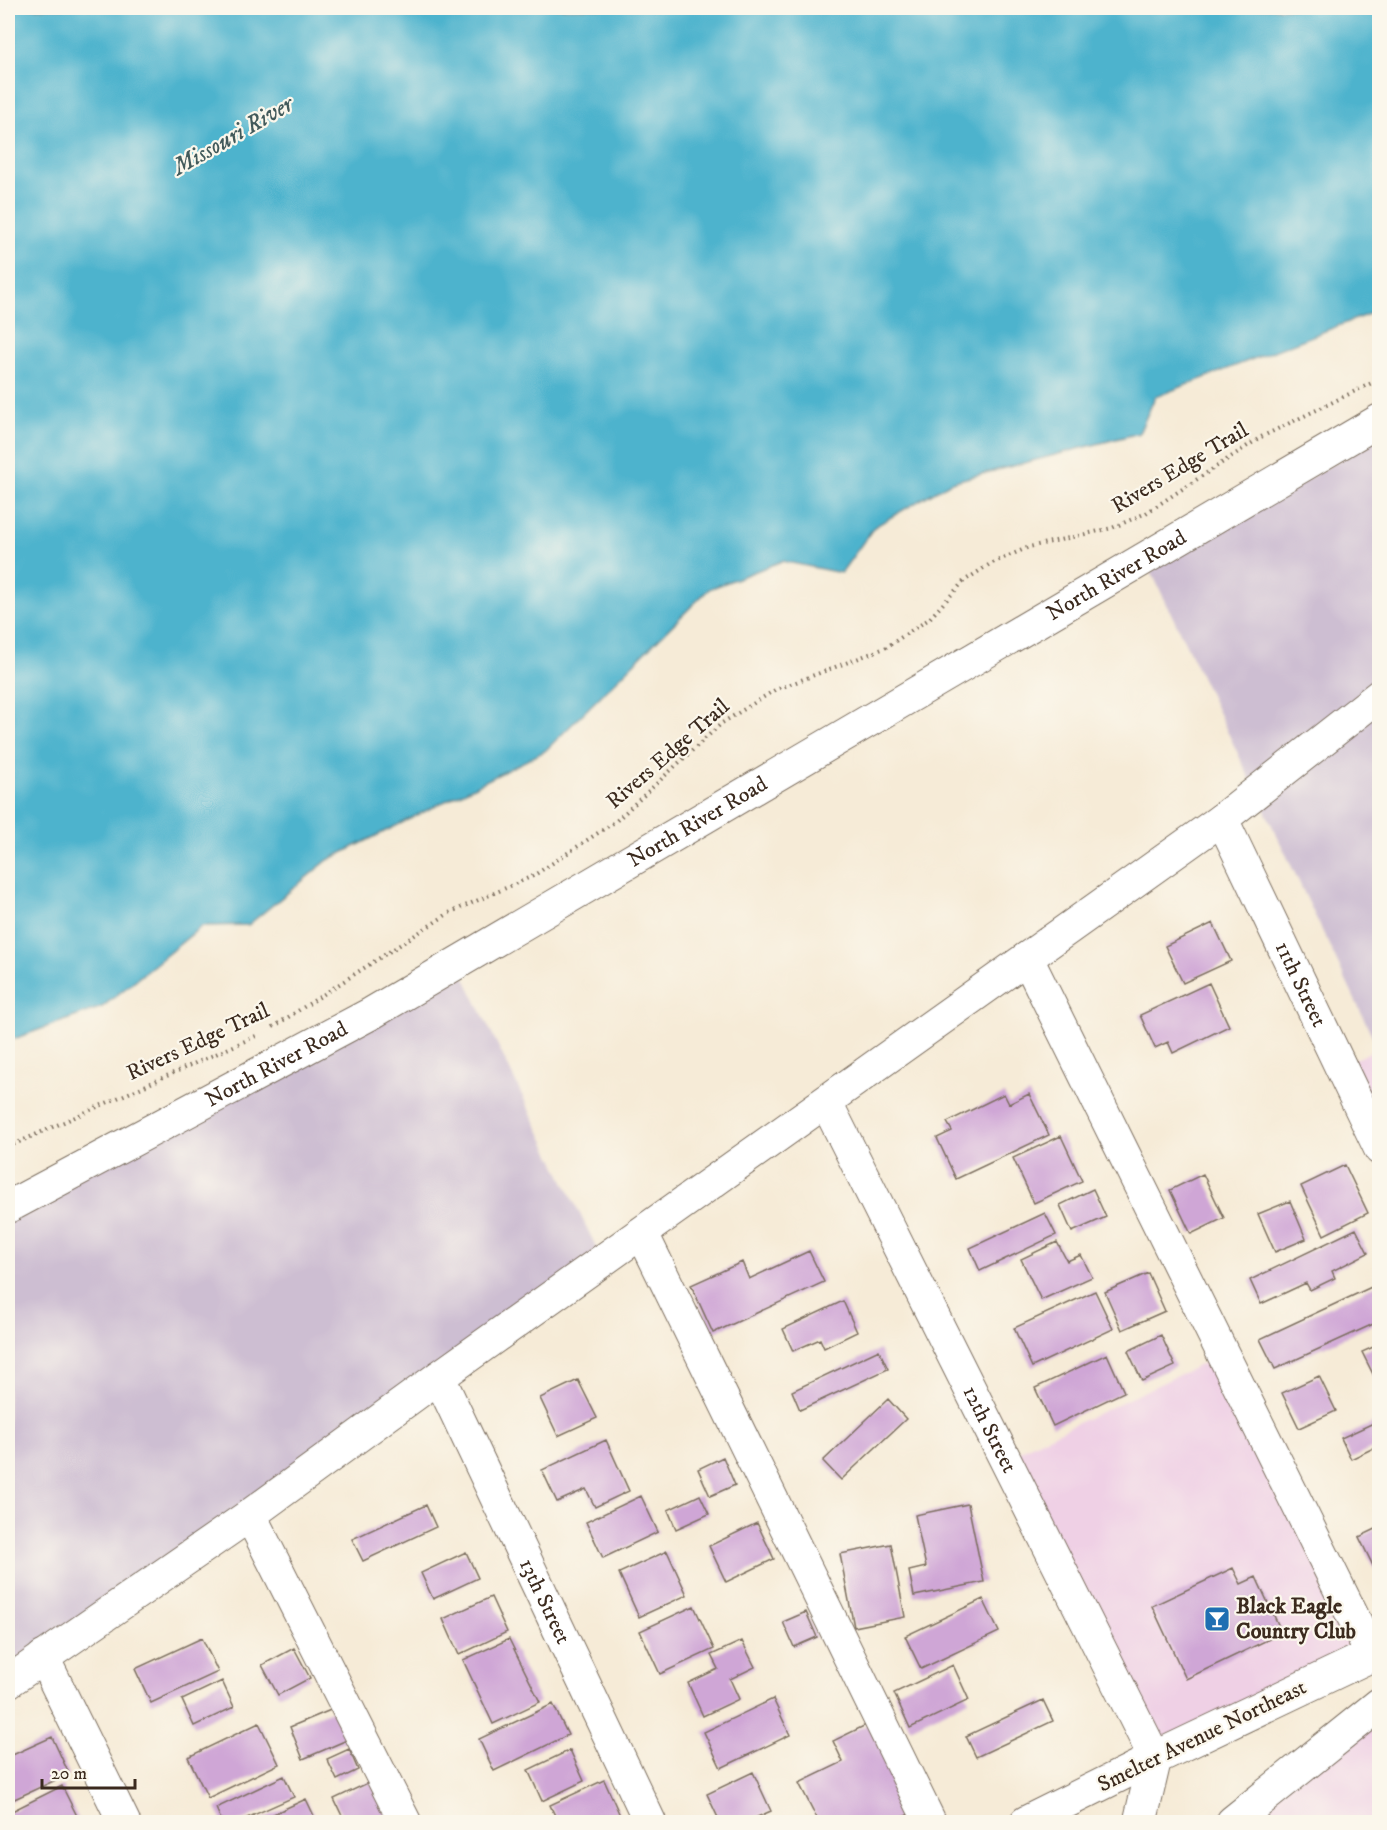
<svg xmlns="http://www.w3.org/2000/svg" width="1387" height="1830" font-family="'IM FELL DW Pica',serif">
  <rect width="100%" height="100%" fill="#fbf7ec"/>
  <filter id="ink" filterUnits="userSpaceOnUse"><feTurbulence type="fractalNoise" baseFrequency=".0167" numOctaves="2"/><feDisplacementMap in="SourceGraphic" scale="12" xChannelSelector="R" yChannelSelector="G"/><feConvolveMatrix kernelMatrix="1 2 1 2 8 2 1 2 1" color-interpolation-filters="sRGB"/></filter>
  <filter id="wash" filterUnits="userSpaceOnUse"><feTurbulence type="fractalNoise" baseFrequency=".008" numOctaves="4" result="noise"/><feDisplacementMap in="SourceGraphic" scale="24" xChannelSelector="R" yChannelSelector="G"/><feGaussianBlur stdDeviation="1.35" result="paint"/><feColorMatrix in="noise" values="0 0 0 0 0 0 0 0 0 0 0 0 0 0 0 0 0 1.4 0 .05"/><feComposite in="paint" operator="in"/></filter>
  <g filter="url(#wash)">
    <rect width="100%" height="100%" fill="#f6ebd7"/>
    <path fill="#efd0e5" d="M 1379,1048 L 1379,1149 L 1340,1066 Z
      M 1223,1354 L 1372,1655 L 1155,1758 L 1004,1458 Z
      M 1379,1710 L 1379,1822 L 1235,1822 Z"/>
    <path fill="#cdbed2" d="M 1379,437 L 1379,1048 L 1378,1048 L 1151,571 Z
      M 457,962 L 603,1261 L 8,1682 L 8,1207 Z"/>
    <path fill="#4eb3cd" stroke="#446e76" stroke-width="1.5" d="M 8,8 L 1379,8 L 1379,310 L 1155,397 L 1139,433 L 951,482 L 874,527 L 841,573 L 782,561 L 709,589 L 545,751 L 328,860 L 248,925 L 202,926 L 102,1007 L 8,1041 Z"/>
    <g id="blocks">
      <path fill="#cfa6d6" d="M 1213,923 L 1231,961 L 1183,983 L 1165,946 Z
        M 1209,983 L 1229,1026 L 1173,1053 L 1168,1042 L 1155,1048 L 1140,1015 Z
        M 1004,1094 L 1009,1104 L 1029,1094 L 1049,1135 L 956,1179 L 937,1138 L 952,1131 L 947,1122 Z
        M 1061,1136 L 1082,1181 L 1034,1203 L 1013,1158 Z
        M 1345,1165 L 1368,1213 L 1324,1235 L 1301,1186 Z
        M 1203,1174 L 1224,1218 L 1191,1234 L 1170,1190 Z
        M 1093,1189 L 1106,1217 L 1072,1232 L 1060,1205 Z
        M 1290,1201 L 1306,1239 L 1275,1252 L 1258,1214 Z
        M 1045,1213 L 1056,1235 L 980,1271 L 970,1248 Z
        M 1356,1229 L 1368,1253 L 1332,1271 L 1335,1278 L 1310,1290 L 1306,1283 L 1261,1304 L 1250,1280 Z
        M 1057,1242 L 1067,1261 L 1081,1255 L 1092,1277 L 1041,1300 L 1021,1259 Z
        M 809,1251 L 824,1282 L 713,1333 L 691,1285 L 742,1262 L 749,1279 Z
        M 1148,1273 L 1165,1311 L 1122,1330 L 1105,1292 Z
        M 1380,1283 L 1380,1321 L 1275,1369 L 1260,1339 Z
        M 1095,1291 L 1113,1329 L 1032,1367 L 1014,1328 Z
        M 843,1301 L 857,1332 L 824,1348 L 820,1339 L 793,1351 L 783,1329 Z
        M 1161,1335 L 1175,1366 L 1142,1381 L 1128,1351 Z
        M 1380,1344 L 1380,1383 L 1378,1384 L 1362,1352 Z
        M 879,1350 L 888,1369 L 800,1410 L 792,1391 Z
        M 1107,1354 L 1124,1392 L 1053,1426 L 1035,1388 Z
        M 1319,1376 L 1336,1411 L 1299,1428 L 1282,1393 Z
        M 578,1380 L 597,1418 L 558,1436 L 540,1398 Z
        M 888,1399 L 906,1419 L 841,1480 L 823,1461 Z
        M 1380,1420 L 1380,1445 L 1351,1459 L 1341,1438 Z
        M 606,1440 L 629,1491 L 595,1507 L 586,1489 L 557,1502 L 542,1470 Z
        M 723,1457 L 735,1485 L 710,1496 L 698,1469 Z
        M 700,1495 L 709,1514 L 676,1529 L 668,1510 Z
        M 641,1496 L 658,1532 L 603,1558 L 586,1522 Z
        M 968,1504 L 984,1582 L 914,1596 L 909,1571 L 926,1567 L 915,1515 Z
        M 426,1505 L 436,1527 L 363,1561 L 352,1539 Z
        M 757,1523 L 774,1559 L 726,1582 L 709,1546 Z
        M 1380,1527 L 1380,1580 L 1359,1537 Z
        M 891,1544 L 905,1617 L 854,1627 L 840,1554 Z
        M 667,1551 L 687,1595 L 639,1617 L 619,1573 Z
        M 466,1552 L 478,1578 L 433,1599 L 421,1573 Z
        M 1233,1568 L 1241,1584 L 1256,1577 L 1282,1633 L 1186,1679 L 1152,1606 Z
        M 491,1597 L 507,1632 L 459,1655 L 443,1619 Z
        M 983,1599 L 999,1632 L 921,1669 L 905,1636 Z
        M 694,1606 L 714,1649 L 660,1674 L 640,1631 Z
        M 806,1612 L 817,1637 L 794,1647 L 783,1622 Z
        M 202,1638 L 218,1672 L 151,1703 L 135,1669 Z
        M 509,1639 L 540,1702 L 493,1724 L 463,1660 Z
        M 742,1641 L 755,1667 L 730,1679 L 739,1699 L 703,1716 L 688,1683 L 718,1669 L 711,1655 Z
        M 294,1648 L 310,1678 L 278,1695 L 262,1665 Z
        M 953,1665 L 969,1700 L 910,1728 L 894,1693 Z
        M 222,1681 L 234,1707 L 194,1726 L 182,1700 Z
        M 773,1699 L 790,1735 L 721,1768 L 704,1732 Z
        M 1043,1700 L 1053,1721 L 976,1757 L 966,1736 Z
        M 553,1704 L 568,1735 L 494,1771 L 479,1739 Z
        M 333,1709 L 347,1740 L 303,1759 L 290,1727 Z
        M 259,1723 L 279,1764 L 208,1798 L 188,1757 Z
        M 870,1723 L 914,1812 L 892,1822 L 819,1822 L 799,1783 L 843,1762 L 833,1741 Z
        M 52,1737 L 69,1774 L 8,1802 L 8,1757 Z
        M 349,1749 L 358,1770 L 337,1780 L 327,1759 Z
        M 570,1750 L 584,1781 L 542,1801 L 528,1770 Z
        M 753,1772 L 771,1811 L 746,1822 L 720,1822 L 707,1794 Z
        M 284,1776 L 294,1797 L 238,1822 L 222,1822 L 216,1808 Z
        M 376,1779 L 393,1815 L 377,1822 L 345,1822 L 334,1799 Z
        M 604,1780 L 623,1822 L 558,1822 L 550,1805 Z
        M 62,1786 L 80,1822 L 8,1822 L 8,1813 Z
        M 306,1799 L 317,1822 L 256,1822 Z"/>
    </g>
  </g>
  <g filter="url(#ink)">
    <use href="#blocks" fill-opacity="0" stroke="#7c6e5f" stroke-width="1.5"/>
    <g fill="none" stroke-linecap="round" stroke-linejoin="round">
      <defs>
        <g id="minor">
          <path id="s1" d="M 1222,819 L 1380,1149"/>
          <path d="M 1027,958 L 1372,1655"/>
          <path id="s2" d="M 826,1102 L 1155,1758 L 1026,1822"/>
          <path id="s3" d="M 8,1207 L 372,1013 L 1380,420"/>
          <path d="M 642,1233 L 930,1822"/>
          <path id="s4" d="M 439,1377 L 650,1822"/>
          <path d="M 250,1515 L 405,1822"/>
          <path d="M 43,1657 L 124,1822"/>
          <path d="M 8,1682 L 250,1515 L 439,1377 L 1222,819 L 1380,695"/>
        </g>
        <path id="major" d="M 1140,1822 L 1155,1758 L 1380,1651
          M 1233,1822 L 1380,1704"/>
      </defs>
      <use href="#minor" stroke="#7c6e5f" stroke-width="34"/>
      <use href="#major" stroke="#7c6e5f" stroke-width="35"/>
      <path stroke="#7c6e5f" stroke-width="4" stroke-dasharray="1.5 4.5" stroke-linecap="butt" d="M 273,1027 L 449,913 L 533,876 L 616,821 L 722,723 L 775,690 L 885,648 L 929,619 L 964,581 L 990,564 L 1029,547 L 1112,528 L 1146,513 L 1261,437 L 1380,379
        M 8,1147 L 256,1036"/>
      <use href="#minor" stroke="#fff" stroke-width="32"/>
      <use href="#major" stroke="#fff" stroke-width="33"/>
    </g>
  </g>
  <defs>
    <symbol id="bar-square" viewBox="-11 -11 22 22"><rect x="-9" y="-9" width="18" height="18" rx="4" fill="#1f6fb2" stroke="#fbf7ec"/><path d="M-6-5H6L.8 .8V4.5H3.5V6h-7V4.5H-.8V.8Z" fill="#fff"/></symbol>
  </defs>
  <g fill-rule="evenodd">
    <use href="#bar-square" x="1202" y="1604" width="30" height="30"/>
  </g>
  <g text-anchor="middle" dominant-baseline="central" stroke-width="4.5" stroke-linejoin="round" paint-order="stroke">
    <g font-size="22" fill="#3b2a1e" stroke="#fbf7ec">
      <text transform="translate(1180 468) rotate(-31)">Rivers Edge Trail</text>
      <text stroke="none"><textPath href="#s3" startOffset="1276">North River Road</textPath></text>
      <text transform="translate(668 754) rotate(-41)">Rivers Edge Trail</text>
      <text stroke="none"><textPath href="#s3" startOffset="790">North River Road</textPath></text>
      <text stroke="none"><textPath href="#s1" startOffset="183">11th Street</textPath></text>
      <text transform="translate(198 1042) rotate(-25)">Rivers Edge Trail</text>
      <text stroke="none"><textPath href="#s3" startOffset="304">North River Road</textPath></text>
      <text stroke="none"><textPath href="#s2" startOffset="366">12th Street</textPath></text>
      <text stroke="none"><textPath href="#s4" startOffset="248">13th Street</textPath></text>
      <text transform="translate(1202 1736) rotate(-26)">Smelter Avenue Northeast</text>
    </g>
    <g font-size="22" font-weight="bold" fill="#3b2a1e" stroke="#fbf7ec" text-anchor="start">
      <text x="1236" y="1606">Black Eagle<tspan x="1236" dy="25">Country Club</tspan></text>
    </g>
    <g font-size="24" font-style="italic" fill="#425a5b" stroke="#fbf7ec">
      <text transform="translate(233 136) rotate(-30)">Missouri River</text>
    </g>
  </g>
  <rect width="1387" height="1830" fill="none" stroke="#fbf7ec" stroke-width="30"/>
  <path d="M42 1779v9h93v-9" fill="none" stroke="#3b2a1e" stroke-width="3"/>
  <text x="51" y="1779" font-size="18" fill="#3b2a1e" stroke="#fbf7ec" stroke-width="4.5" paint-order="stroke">20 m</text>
</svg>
